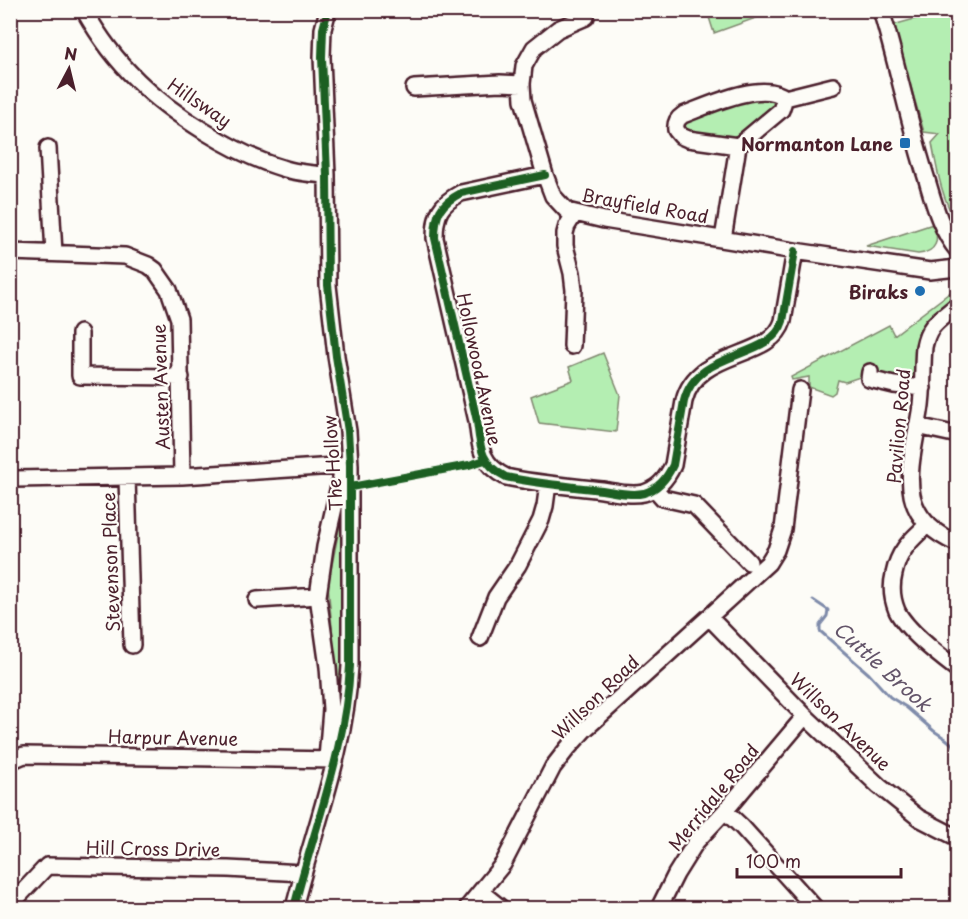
<svg xmlns="http://www.w3.org/2000/svg" width="968" height="919" font-family="'Playpen Sans',sans-serif">
  <rect width="100%" height="100%" fill="#fdfcf7"/>
  <filter id="ink" filterUnits="userSpaceOnUse"><feTurbulence type="fractalNoise" baseFrequency=".0167" numOctaves="2"/><feDisplacementMap in="SourceGraphic" scale="12" xChannelSelector="R" yChannelSelector="G"/><feConvolveMatrix kernelMatrix="1 2 1 2 8 2 1 2 1" color-interpolation-filters="sRGB"/></filter>
  <g filter="url(#ink)">
    <path fill="#b4eeb2" stroke="#7f866e" stroke-width="1.5" d="M 707,11 L 707,10 L 775,11 L 714,33 Z
      M 943,11 L 957,11 L 957,223 C 942,200 937,170 932,143 L 940,134 L 924,132 L 893,25 Z
      M 752,96 L 775,100 L 776,106 L 740,141 L 682,132 L 684,119 Z
      M 933,224 C 940,240 937,252 918,254 L 866,246 Z
      M 952,291 L 954,291 C 949,306 934,311 926,324 L 916,378 L 912,380 L 880,376 L 879,371 L 865,368 L 863,376 L 845,382 L 838,380 L 835,392 L 831,395 L 809,387 L 809,377 L 792,380 L 791,377 L 889,325 L 894,335 Z
      M 603,353 L 620,395 L 616,432 L 539,423 L 531,396 L 573,380 L 569,367 Z
      M 346,494 L 345,680 L 339,702 L 328,585 Z"/>
    <g fill="none" stroke-linecap="round" stroke-linejoin="round">
      <path stroke="#7f8baa" stroke-width="3" d="M 813,600 L 828,610 L 827,616 L 820,625 L 820,631 L 869,674 L 890,697 L 906,707 L 934,731 L 946,739 L 958,749"/>
      <defs>
        <path id="minor" d="M 84,10 C 98,35 116,60 137,80 C 171,114 235,154 282,168 C 296,173 313,174 327,175
          M 584,10 L 586,17 L 558,29 L 534,48 L 524,66 L 522,84 L 523,100 L 545,175 L 553,196 L 567,211 L 604,220 L 795,251 L 930,271 L 957,268
          M 881,10 C 898,66 909,124 927,180 C 934,204 941,231 958,251
          M 414,88 L 500,83 L 522,84
          M 785,98 L 833,86
          M 48,148 L 54,253
          M 545,175 L 461,193 C 440,204 435,214 435,238 L 477,421 C 480,446 480,464 506,477 C 538,484 570,486 602,490 C 615,492 631,496 644,493 C 658,489 667,478 673,465 L 684,401 C 697,348 771,361 783,321 L 795,251
          M 723,239 L 738,146 L 688,139 L 681,136 L 676,130 C 675,123 677,119 683,115 C 707,106 763,79 785,98 L 781,110 L 738,146
          M 10,252 L 125,256 L 148,265 L 155,270 L 169,290 L 179,319 L 182,476
          M 958,304 C 941,320 929,322 924,347 C 922,368 924,390 920,412 C 911,467 892,516 958,544
          M 80,333 L 80,376 L 181,377
          M 572,346 L 574,290 L 572,273 L 565,246 L 565,233 L 567,226 L 575,213
          M 870,372 L 869,379 L 894,385 L 923,388
          M 917,426 L 958,435
          M 127,477 L 132,645
          M 10,481 L 15,479 L 182,476 L 350,465
          M 654,488 L 663,498 L 694,505 L 749,562
          M 928,524 C 920,532 911,539 905,548 C 899,556 896,564 894,574 C 891,586 892,599 897,611 C 907,631 940,656 958,670
          M 257,600 L 318,596
          M 709,617 L 805,716 L 879,786 L 919,818 L 958,838
          M 480,638 L 496,597 L 518,565 L 541,520 L 545,506 L 548,484
          M 327,759 L 331,709 L 328,667 L 318,596 L 325,547 L 344,464
          M 10,761 L 24,755 L 335,760
          M 725,811 L 742,827 L 815,908
          M 481,892 L 501,908
          M 16,899 L 47,866 L 228,869 L 303,873
          M 294,908 C 314,828 346,749 350,666 L 350,465 L 348,431 L 336,356 L 328,285 L 327,175 L 322,57 L 323,29 L 328,10
          M 467,908 L 503,864 L 553,767 L 567,749 L 584,730 L 709,617 L 768,563 L 776,550 L 783,529 L 800,390
          M 659,908 L 676,874 L 696,842 L 725,811 L 805,716"/>
      </defs>
      <use href="#minor" stroke="#4a1f2b" stroke-width="20"/>
      <use href="#minor" stroke="#fdfcf7" stroke-width="15"/>
      <defs>
        <path id="cycleway" d="M 545,175 L 461,193 C 440,204 435,214 435,238 L 477,421 C 480,446 480,464 506,477 C 538,484 570,486 602,490 C 615,492 631,496 644,493 C 658,489 667,478 673,465 L 684,401 C 697,348 771,361 783,321 L 795,251
          M 351,487 L 469,465 L 485,460
          M 294,908 C 314,828 346,749 350,666 L 350,465 L 348,431 L 336,356 L 328,285 L 327,175 L 322,57 L 323,29 L 328,10"/>
      </defs>
      <use href="#cycleway" stroke="#fdfcf7" stroke-width="11"/>
      <use href="#cycleway" stroke="#1b5e20" stroke-width="8"/>
    </g>
  </g>
  <g fill="#1f6fb2" stroke="#fdfcf7" stroke-width="2">
    <rect x="899" y="137" width="12" height="12" rx="3"/>
    <circle cx="920" cy="291" r="6"/>
  </g>
  <g text-anchor="middle" dominant-baseline="central" stroke-width="4.5" stroke-linejoin="round" paint-order="stroke">
    <g font-size="18" fill="#4a1f2b" stroke="#fdfcf7">
      <text transform="translate(200 102) rotate(34)">Hillsway</text>
      <text transform="translate(645 205) rotate(10)">Brayfield Road</text>
      <text transform="translate(480 369) rotate(78)">Hollowood Avenue</text>
      <text transform="translate(160 387) rotate(-92)">Austen Avenue</text>
      <text transform="translate(898 426) rotate(-85)">Pavilion Road</text>
      <text transform="translate(332 463) rotate(-94)">The Hollow</text>
      <text transform="translate(110 562) rotate(-92)">Stevenson Place</text>
      <text transform="translate(595 697) rotate(-44)">Willson Road</text>
      <text transform="translate(841 721) rotate(44)">Willson Avenue</text>
      <text transform="translate(173 737) rotate(1)">Harpur Avenue</text>
      <text transform="translate(713 797) rotate(-51)">Merridale Road</text>
      <text transform="translate(153 848) rotate(1)">Hill Cross Drive</text>
    </g>
    <g font-size="18" font-weight="bold" fill="#4a1f2b" stroke="#fdfcf7" text-anchor="end">
      <text x="893" y="143">Normanton Lane</text>
      <text x="908" y="291">Biraks</text>
    </g>
    <g font-size="20" font-style="italic" fill="#64556a" stroke="#fdfcf7">
      <text transform="translate(883 666) rotate(42)">Cuttle Brook</text>
    </g>
  </g>
  <rect width="968" height="919" fill="none" stroke="#fdfcf7" stroke-width="36"/>
  <rect x="18" y="18" width="932" height="883" fill="none" stroke="#4a1f2b" stroke-width="2" filter="url(#ink)"/>
  <g transform="translate(69 69) rotate(7)" stroke="#fdfcf7" stroke-width="4.5" paint-order="stroke">
  <path d="M0-4.5L10 22L0 15L-10 22Z" fill="#4a1f2b"/>
  <text y="-9" font-size="16" font-weight="bold" text-anchor="middle" fill="#4a1f2b">N</text>
  </g>
  <path d="M737 868v9h164v-9" fill="none" stroke="#4a1f2b" stroke-width="3"/>
  <text x="746" y="868" font-size="18" fill="#4a1f2b" stroke="#fdfcf7" stroke-width="4.5" paint-order="stroke">100 m</text>
</svg>
